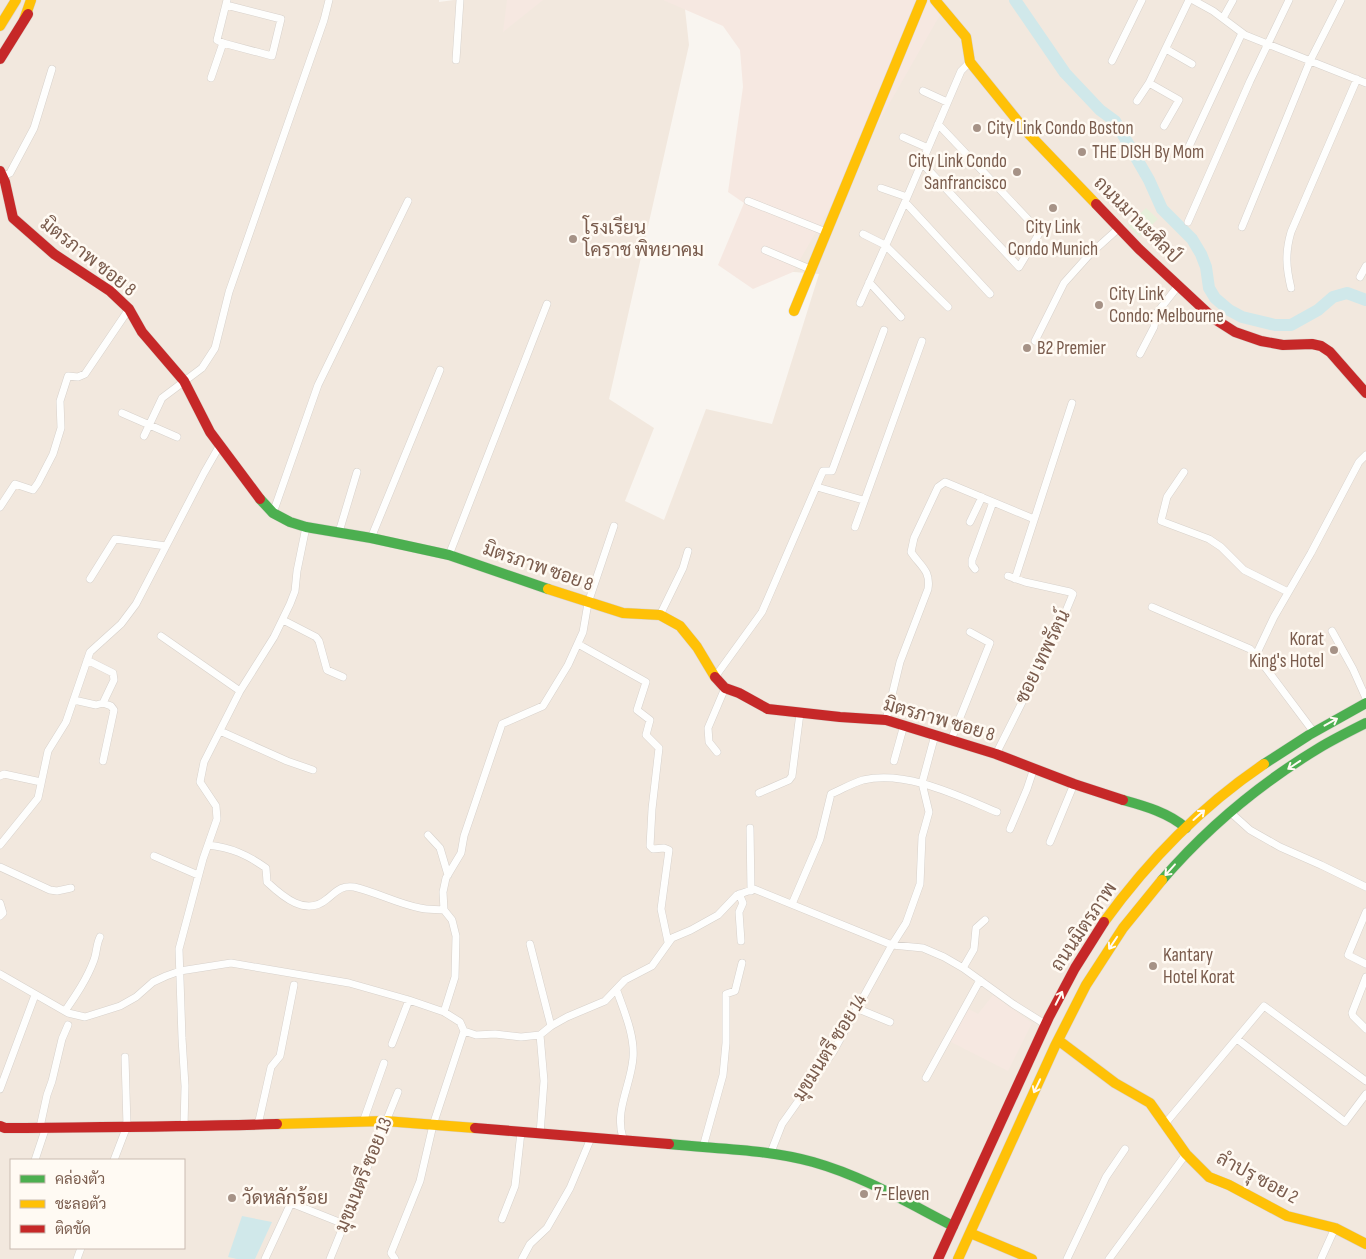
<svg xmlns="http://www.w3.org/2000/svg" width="1366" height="1259" font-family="'Sofia Sans Condensed',Sarabun,sans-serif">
  <rect width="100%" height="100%" fill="#f9f5f0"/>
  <path fill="#f2e8de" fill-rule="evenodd" d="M 0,0 L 439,0 L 439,2 L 454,0 L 684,0 L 689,45 L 609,399 L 654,428 L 625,501 L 664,520 L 706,409 L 772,424 L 819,274 L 769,270 L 878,0 L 1366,0 L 1366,1259 L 0,1259 ZM 11,1160 L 184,1160 L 184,1248 L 11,1248 Z"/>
  <path fill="#f6e8e1" d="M 507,0 L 543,0 L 503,32 Z
    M 663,0 L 929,0 L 940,15 L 793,272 L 753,289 L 718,265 L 744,203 L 728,192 L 743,87 L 740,50 L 723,26 Z
    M 993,995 L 1032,1023 L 1008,1071 L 949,1041 L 967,1008 L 978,1014 Z"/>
  <path fill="#e7f0db" d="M 1146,208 L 1158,219 L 1139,237 L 1128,225 Z"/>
  <path fill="#d0e8ea" d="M 242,1216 L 272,1222 L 255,1259 L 237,1259 L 228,1257 Z"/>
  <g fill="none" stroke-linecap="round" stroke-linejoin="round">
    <path stroke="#d0e8ea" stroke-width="12" d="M 1015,0 L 1065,73 L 1100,110 L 1115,121 L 1149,180 L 1162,209 L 1192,239 L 1201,254 L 1206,267 L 1209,288 L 1215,298 L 1229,310 L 1242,317 L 1275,325 L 1291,325 L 1318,310 L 1333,297 L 1347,293 L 1366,300"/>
    <defs>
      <path id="street" d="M 1193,0 L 1213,11 L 1245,35 L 1366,83
        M 1223,18 L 1233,0
        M 223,43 L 272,56 L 281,19 L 226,5
        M 1166,49 L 1192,64
        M 456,60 L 460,0
        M 1112,61 L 1142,0
        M 211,78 L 223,43 L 217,40 L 227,0
        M 1149,83 L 1179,100 L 1164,126
        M 923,91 L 947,102
        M 1137,101 L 1149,83 L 1189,0
        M 903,137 L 928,148
        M 1185,155 L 1242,33
        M 922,163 L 1019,267 L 1040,232 L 938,124
        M 3,176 L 10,173 L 34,128 L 52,69
        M 881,188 L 907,197
        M 748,201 L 826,232
        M 905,202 L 990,294
        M 1188,222 L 1250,81 L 1289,0
        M 1242,227 L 1310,61 L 1341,0
        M 863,234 L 885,245 L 948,307
        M 765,250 L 810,269
        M 1360,277 L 1366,266
        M 869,282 L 901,317
        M 1291,288 C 1286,267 1285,253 1291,232 L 1357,79
        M 860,303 L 905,202 L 961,71 L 970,62
        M 1035,341 L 1064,283 L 1090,254 L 1119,228
        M 1140,354 L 1154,327 L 1156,314 L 1178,286
        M 122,413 L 177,437
        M 144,436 L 162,398 L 202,368 L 215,348 L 229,292 L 324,20 L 329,0
        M 1184,472 L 1167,497 L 1161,521 L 1209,539 L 1221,547 L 1244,570 L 1288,592
        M 817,487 L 863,500
        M 0,507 L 15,484 L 33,490 L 38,483 L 53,454 L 61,428 L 60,401 L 68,376 L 78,377 L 85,374 L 129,309
        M 273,513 L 318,385 L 408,201
        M 970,522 L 982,497
        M 855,527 L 922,341
        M 339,532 L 357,472
        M 371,538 L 440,370
        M 449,555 L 547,304
        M 975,569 L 972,565 L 972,560 L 993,502
        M 90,579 L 115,539 L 166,546
        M 1015,579 L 1072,403
        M 1152,607 L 1250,649 L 1256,655
        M 660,615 L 683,568 L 688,551
        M 283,620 L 316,637 L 319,641 L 327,670 L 343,677
        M 1332,631 L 1353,669 L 1366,698
        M 161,636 L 240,691
        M 578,644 L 646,682 L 637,710 L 650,720 L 646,735 L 659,748 L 652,809 L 650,846 L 653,849 L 664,848 L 669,850 L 661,909 L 668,942
        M 715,677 L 762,612 L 823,471 L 832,471 L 884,330
        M 74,700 L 96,705 L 103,703 L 114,680 L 113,673 L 87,660
        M 886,720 L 900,662 L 928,589 C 931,570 920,566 911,552 L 914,538 L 938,487 L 945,482 L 1034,519
        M 220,731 L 287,761 L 313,770
        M 1313,731 L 1256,655 L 1274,617 L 1311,553 L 1359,462 L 1366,455
        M 951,740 L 990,643 L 970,632
        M 717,752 L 709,742 L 708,728 L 725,688
        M 996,754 L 1056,635 L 1073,594 L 1070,592 L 1025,582 L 1008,576
        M 103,761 L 114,710 L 111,706 L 103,703
        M 894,761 L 904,725
        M 0,776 L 4,774 L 41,782
        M 759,793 L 789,780 L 792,776 L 800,713
        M 1230,812 L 1250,830 L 1280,847 L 1321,865 L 1366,887
        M 750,828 L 751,891
        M 1010,829 L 1027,789 L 1034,768
        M 428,835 L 440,848 L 448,875
        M 1050,842 L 1074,784
        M 0,845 L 38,798 L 48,751 L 66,722 L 90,652 L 121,624 L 136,604 L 204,473 L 220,445
        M 208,845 C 232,848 246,854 266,868 L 267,882 C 283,897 306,917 327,899 C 336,892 341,885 354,887 C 376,892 398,904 420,908 C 428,910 436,909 444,910
        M 154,856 L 198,875
        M 0,867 L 50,890 L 57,891 L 71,888
        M 739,894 L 743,903 L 739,912 L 741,941
        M 0,903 L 3,913 L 0,916
        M 792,904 L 820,839 L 831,794 C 841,790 852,783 863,780 C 907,770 958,796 997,812
        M 1366,912 L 1348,955 L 1366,964
        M 530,944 L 551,1026
        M 963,968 L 974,949 L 976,928 L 985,920
        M 0,974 L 68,1013 L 85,1017 L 120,1006 L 136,997 L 153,982 L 166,976 L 180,971 L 231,963 L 349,983 L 409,1000 L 444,1012 L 460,1022 L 464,1031 L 476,1035 L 495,1034 L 521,1037 L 540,1035 L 551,1026 L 567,1017 L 605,1001 L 625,980 L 652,966 L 672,938 L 691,930 L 718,915 L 737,895 L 754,889 L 892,945 L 923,948 L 944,957 L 963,968 L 1013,1004 L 1045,1024
        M 1366,977 L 1352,1013 L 1353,1016 L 1366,1029
        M 617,991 C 624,1011 635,1036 633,1058 C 631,1085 614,1111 623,1138
        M 856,1008 L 890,1022
        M 65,1011 C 76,995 87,979 94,960 C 97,952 96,945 100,937
        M 444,1012 L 455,977 L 456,936 L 452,920 L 444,910 L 443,892 L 446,878 L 461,853 L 464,836 L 502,724 L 543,706 L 568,665 L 583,632 L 588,603 L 614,526
        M 1237,1039 L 1345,1122 L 1366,1094
        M 392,1044 L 409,1000
        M 926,1078 L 980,980
        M 0,1089 L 35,995
        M 363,1122 L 384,1063
        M 258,1125 L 271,1067 L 280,1056 L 294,985
        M 1164,1125 L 1264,1006 L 1366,1081
        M 40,1127 L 47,1095 L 52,1081 L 62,1039 L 68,1025
        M 184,1127 L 185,1086 L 182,1038 L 179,949 L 203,859 L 217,819 L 216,806 L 200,782 L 204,762 L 240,691 L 274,637 L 290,604 L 295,591 L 297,571 L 306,527
        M 540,1134 L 544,1081 L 540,1035
        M 703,1147 L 723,1075 L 726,1043 L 726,994 L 735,991 L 742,963
        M 771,1152 L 782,1124 L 833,1052 L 892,945 L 906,923 L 920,884 L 922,837 L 929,812 L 922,783 L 935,735
        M 35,1160 L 46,1127
        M 114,1160 L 127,1126 L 125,1057
        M 502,1219 L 515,1186 L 521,1132
        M 77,1259 L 81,1248
        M 265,1259 L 291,1203 L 344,1224
        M 330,1259 L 398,1092
        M 395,1259 L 391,1253 L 420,1181 L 433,1125 L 464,1031
        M 522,1259 L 530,1244 L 547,1228 L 570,1188 L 591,1138
        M 1067,1259 L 1106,1177 L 1125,1149
        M 1109,1259 L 1186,1154
        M 1321,1259 L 1335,1228"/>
      <path id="fast" d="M 260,499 L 273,513 L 290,522 L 306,527 L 371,538 L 449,555 L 548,589
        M 1264,764 L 1309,735 L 1366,703
        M 1123,800 C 1145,806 1169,813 1186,828
        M 1162,880 C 1206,829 1261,783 1319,748 C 1334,739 1350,731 1366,723
        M 669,1144 C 717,1149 767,1149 813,1162 C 863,1176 908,1203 953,1226"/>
      <path id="slow" d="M 935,0 L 966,37 L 970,62 L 1025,130 L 1096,204
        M 24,20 L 31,0
        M 0,26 L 16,0
        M 794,311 L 922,0
        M 548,589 L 623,613 L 660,615 L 680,626 L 697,647 L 715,677
        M 1104,922 C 1148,861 1202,806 1264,764
        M 1058,1040 L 1115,1083 L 1150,1103 L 1186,1154 L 1209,1177 L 1229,1185 L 1287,1216 L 1335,1228 L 1366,1244
        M 277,1124 L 385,1121 L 475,1128
        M 970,1233 L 1032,1259
        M 958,1259 L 1055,1046 L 1086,985 L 1123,928 L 1162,880"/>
      <path id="jam" d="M 0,59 L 28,14
        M 0,171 L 5,182 L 13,218 L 54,254 L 110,291 L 129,309 L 142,332 L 184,381 L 210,432 L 260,499
        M 1096,204 L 1139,249 L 1213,318 L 1235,332 L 1261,341 L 1283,345 L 1312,344 L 1321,346 L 1330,352 L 1366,393
        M 715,677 L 725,688 L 739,693 L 768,709 L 840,717 L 886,720 L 996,754 L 1074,784 L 1123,800
        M 0,1126 L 5,1128 C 96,1127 186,1127 277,1124
        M 475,1128 L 669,1144
        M 938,1259 L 1049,1017 L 1075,968 L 1104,922"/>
    </defs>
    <use href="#street" stroke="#d7d1cb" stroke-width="8"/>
    <use href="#fast" stroke="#d9d2cb" stroke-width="11"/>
    <use href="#slow" stroke="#d9d2cb" stroke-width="11"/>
    <use href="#jam" stroke="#d9d2cb" stroke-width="11"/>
    <use href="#street" stroke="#fefefd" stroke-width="7"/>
    <use href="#fast" stroke="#4caf50" stroke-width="10"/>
    <use href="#slow" stroke="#ffc107" stroke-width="10"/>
    <use href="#jam" stroke="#c62828" stroke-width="10"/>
  </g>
  <defs><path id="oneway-shaft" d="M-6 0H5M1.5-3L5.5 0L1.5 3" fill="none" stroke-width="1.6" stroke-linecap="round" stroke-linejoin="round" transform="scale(1.25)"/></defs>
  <g stroke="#fffaf3">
    <use href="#oneway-shaft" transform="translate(1331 722) rotate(-29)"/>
    <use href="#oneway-shaft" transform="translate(1294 765) rotate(146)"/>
    <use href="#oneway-shaft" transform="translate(1199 815) rotate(-42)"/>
    <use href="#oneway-shaft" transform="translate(1170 870) rotate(132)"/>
    <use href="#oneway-shaft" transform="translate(1113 943) rotate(124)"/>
    <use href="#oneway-shaft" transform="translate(1059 998) rotate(-63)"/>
    <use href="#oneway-shaft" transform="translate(1037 1086) rotate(115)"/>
  </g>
  <g fill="#a69286" stroke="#fffaf3" stroke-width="2">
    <circle cx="977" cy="128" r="5"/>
    <circle cx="1082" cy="152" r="5"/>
    <circle cx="1017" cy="172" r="5"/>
    <circle cx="1053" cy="208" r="5"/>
    <circle cx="573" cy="239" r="5"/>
    <circle cx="1099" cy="305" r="5"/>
    <circle cx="1027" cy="348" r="5"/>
    <circle cx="1334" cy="650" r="5"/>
    <circle cx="1153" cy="966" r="5"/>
    <circle cx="864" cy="1194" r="5"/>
    <circle cx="232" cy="1198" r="5"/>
  </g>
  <g text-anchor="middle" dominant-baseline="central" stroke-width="5" stroke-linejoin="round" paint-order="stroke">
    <g font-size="19" fill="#7a5c4d" stroke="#fffaf3" text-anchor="start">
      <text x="987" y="128">City Link Condo Boston</text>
      <text x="1092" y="152">THE DISH By Mom</text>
      <text x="1007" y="161" text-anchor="end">City Link Condo<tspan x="1007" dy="22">Sanfrancisco</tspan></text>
      <text x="1053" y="227" text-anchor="middle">City Link<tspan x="1053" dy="22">Condo Munich</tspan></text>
      <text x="583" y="228">โรงเรียน<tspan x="583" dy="22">โคราช พิทยาคม</tspan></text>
      <text x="1109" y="294">City Link<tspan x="1109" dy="22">Condo: Melbourne</tspan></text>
      <text x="1037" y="348">B2 Premier</text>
      <text x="1324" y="639" text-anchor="end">Korat<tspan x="1324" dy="22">King's Hotel</tspan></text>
      <text x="1163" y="955">Kantary<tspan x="1163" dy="22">Hotel Korat</tspan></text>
      <text x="874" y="1194">7-Eleven</text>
      <text x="242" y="1198">วัดหลักร้อย</text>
    </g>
    <g font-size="19" fill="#7a5c4d" stroke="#fffaf3">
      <text transform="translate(1137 220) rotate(45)">ถนนมานะศิลป์</text>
      <text transform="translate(88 257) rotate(38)">มิตรภาพ ซอย 8</text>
      <text transform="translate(538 567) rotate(19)">มิตรภาพ ซอย 8</text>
      <text transform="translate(1043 657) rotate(-64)">ซอย เทพรัตน์</text>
      <text transform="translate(939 720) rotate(16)">มิตรภาพ ซอย 8</text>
      <text transform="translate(1084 927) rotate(-56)">ถนนมิตรภาพ</text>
      <text transform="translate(830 1048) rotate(-58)">มุขมนตรี ซอย 14</text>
      <text transform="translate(364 1175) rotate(-68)">มุขมนตรี ซอย 13</text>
      <text transform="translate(1257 1178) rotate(28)">ลำปรุ ซอย 2</text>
    </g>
  </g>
  <rect x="10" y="1159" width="175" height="90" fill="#fffaf3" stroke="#cabbb1"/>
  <rect x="20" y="1175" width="25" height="8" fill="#4caf50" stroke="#cabbb1"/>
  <text x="55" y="1184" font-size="15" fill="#7a5c4d">คล่องตัว</text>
  <rect x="20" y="1200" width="25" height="8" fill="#ffc107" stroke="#cabbb1"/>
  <text x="55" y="1209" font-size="15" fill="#7a5c4d">ชะลอตัว</text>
  <rect x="20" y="1225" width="25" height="8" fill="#c62828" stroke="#cabbb1"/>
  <text x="55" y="1234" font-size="15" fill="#7a5c4d">ติดขัด</text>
</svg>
